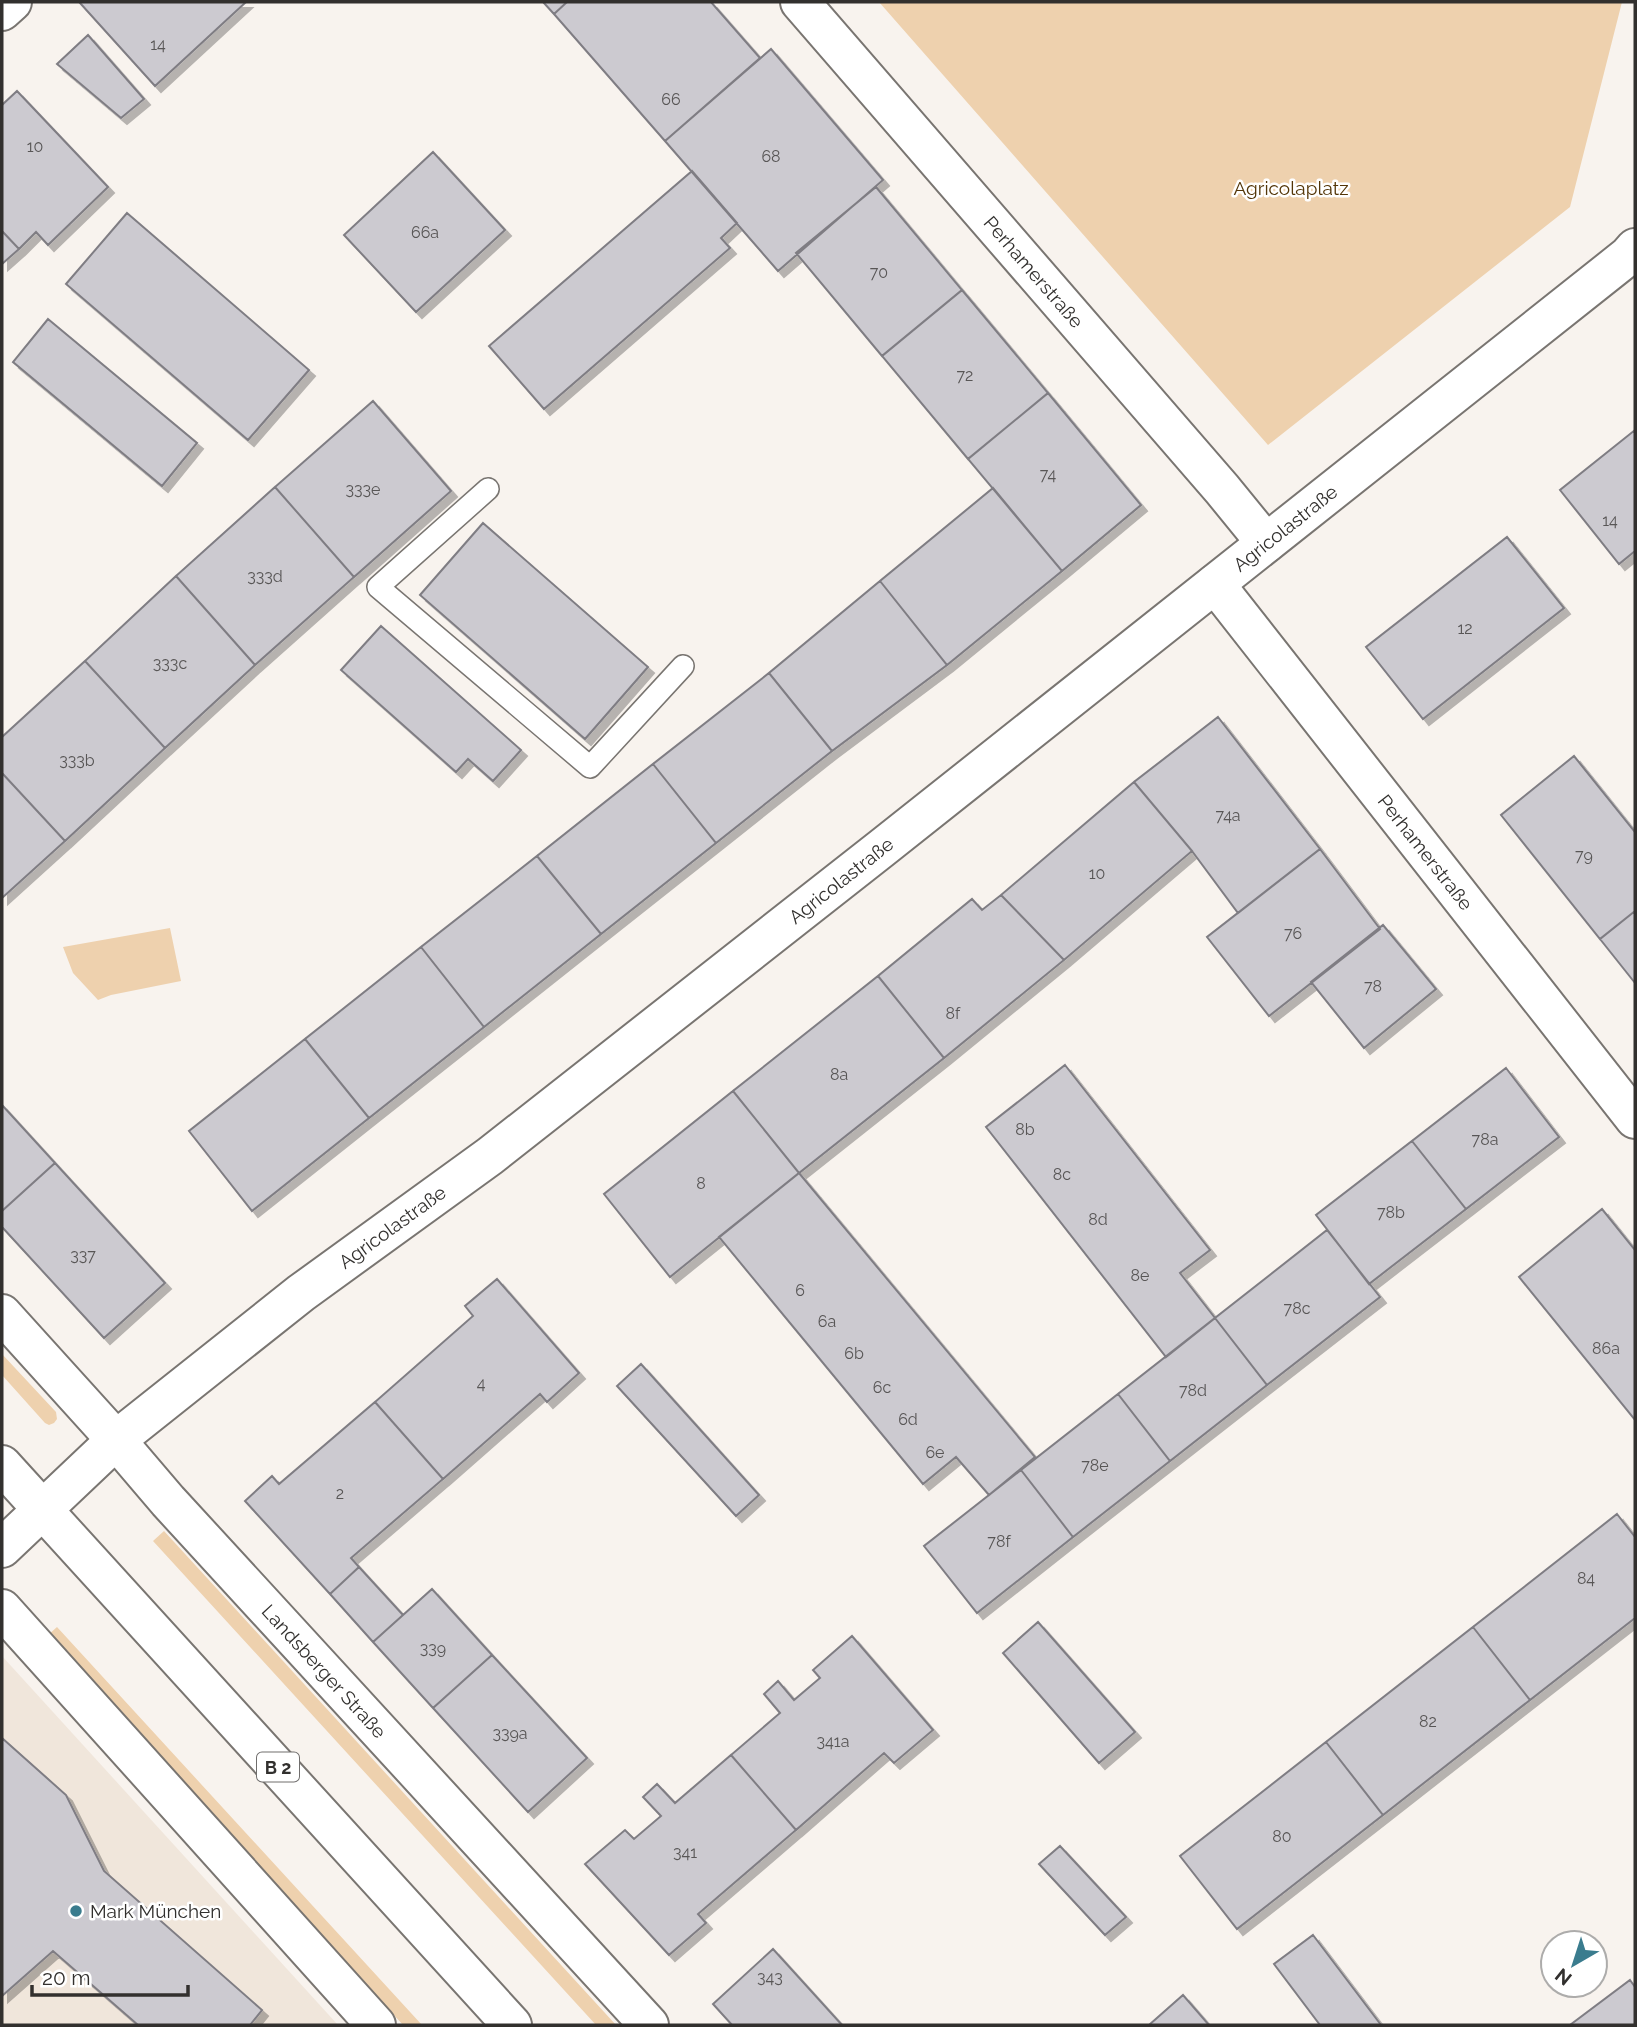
<svg xmlns="http://www.w3.org/2000/svg" width="1637" height="2027" font-family="Raleway,sans-serif">
  <defs>
    <filter id="shadow"><feDropShadow dx="6" dy="6" stdDeviation="0" flood-color="#0004"/></filter>
  </defs>
  <rect width="100%" height="100%" fill="#f8f3ee"/>
  <path fill="#f0e6db" d="M 2,1656 L 338,2025 L 2,2025 Z"/>
  <path fill="#eed1ae" d="M 879,2 L 1622,2 L 1570,207 L 1268,445 Z
    M 170,928 L 181,981 L 111,995 L 98,1000 L 73,973 L 63,947 Z
    M 2,1354 L 56,1412 L 57,1419 L 54,1423 L 49,1425 L 45,1423 L 2,1375 Z
    M 164,1531 L 616,2025 L 596,2025 L 153,1541 Z
    M 57,1627 L 422,2025 L 403,2025 L 47,1636 Z"/>
  <path fill="#cccad0" stroke="#7f7d83" stroke-width="2" filter="url(#shadow)" d="M 81,2 L 246,2 L 155,86 L 80,3 Z
    M 543,2 L 567,2 L 554,14 Z
    M 567,2 L 711,2 L 760,58 L 665,141 L 554,14 Z
    M 88,35 L 144,99 L 121,118 L 57,64 Z
    M 771,49 L 883,180 L 778,271 L 665,141 Z
    M 17,91 L 108,187 L 48,245 L 36,232 L 19,249 L 2,231 L 2,105 Z
    M 433,152 L 505,230 L 416,312 L 344,235 Z
    M 692,171 L 737,223 L 721,238 L 730,248 L 544,409 L 489,346 Z
    M 876,187 L 962,290 L 882,356 L 796,253 Z
    M 127,213 L 309,370 L 248,440 L 66,284 Z
    M 2,231 L 19,249 L 2,264 Z
    M 962,290 L 1048,393 L 968,459 L 882,356 Z
    M 48,319 L 197,443 L 162,486 L 13,362 Z
    M 1048,393 L 1141,505 L 1062,571 L 968,459 Z
    M 373,401 L 451,491 L 354,577 L 275,487 Z
    M 1635,430 L 1635,551 L 1619,564 L 1560,490 Z
    M 275,487 L 354,577 L 255,665 L 176,576 Z
    M 993,488 L 1062,571 L 947,665 L 880,581 Z
    M 483,523 L 648,667 L 585,739 L 420,595 Z
    M 1507,537 L 1564,608 L 1423,719 L 1366,647 Z
    M 176,576 L 255,665 L 165,748 L 85,661 Z
    M 880,581 L 947,665 L 832,751 L 769,673 Z
    M 381,626 L 521,750 L 493,781 L 468,759 L 456,772 L 341,670 Z
    M 85,661 L 165,748 L 65,841 L 2,773 L 2,737 Z
    M 769,673 L 832,751 L 716,843 L 653,764 Z
    M 1218,717 L 1320,849 L 1238,913 L 1192,851 L 1134,782 Z
    M 1574,756 L 1635,832 L 1635,911 L 1600,939 L 1501,815 Z
    M 653,764 L 716,843 L 601,934 L 537,856 Z
    M 2,773 L 65,841 L 2,898 Z
    M 1134,782 L 1192,851 L 1064,960 L 1001,895 Z
    M 1320,849 L 1380,929 L 1269,1016 L 1207,937 Z
    M 537,856 L 601,934 L 484,1027 L 421,947 Z
    M 1001,895 L 1064,960 L 944,1058 L 878,976 L 972,899 L 982,910 Z
    M 1635,911 L 1635,983 L 1600,939 Z
    M 1383,925 L 1436,989 L 1364,1048 L 1311,982 Z
    M 421,947 L 484,1027 L 369,1118 L 305,1039 Z
    M 878,976 L 944,1058 L 799,1173 L 733,1091 Z
    M 305,1039 L 369,1118 L 252,1211 L 189,1131 Z
    M 1065,1065 L 1210,1250 L 1180,1273 L 1215,1318 L 1166,1357 L 986,1127 Z
    M 1506,1068 L 1559,1137 L 1466,1209 L 1412,1141 Z
    M 733,1091 L 799,1173 L 670,1277 L 604,1194 Z
    M 2,1105 L 55,1163 L 2,1211 Z
    M 1412,1141 L 1466,1209 L 1369,1284 L 1316,1215 Z
    M 55,1163 L 165,1283 L 104,1338 L 2,1227 L 2,1211 Z
    M 799,1173 L 1035,1457 L 989,1495 L 956,1457 L 923,1484 L 719,1237 Z
    M 1602,1209 L 1635,1250 L 1635,1420 L 1519,1277 Z
    M 1327,1230 L 1380,1297 L 1267,1385 L 1215,1318 Z
    M 497,1279 L 579,1373 L 547,1402 L 540,1394 L 443,1479 L 375,1402 L 473,1316 L 465,1306 Z
    M 1215,1318 L 1267,1385 L 1170,1461 L 1118,1394 Z
    M 641,1364 L 759,1495 L 736,1516 L 617,1386 Z
    M 1118,1394 L 1170,1461 L 1073,1537 L 1021,1470 Z
    M 375,1402 L 443,1479 L 351,1558 L 359,1567 L 330,1594 L 245,1501 L 272,1476 L 279,1484 Z
    M 1021,1470 L 1073,1537 L 977,1613 L 924,1546 Z
    M 1617,1514 L 1635,1537 L 1635,1618 L 1530,1700 L 1473,1627 Z
    M 359,1567 L 403,1615 L 373,1642 L 330,1594 Z
    M 432,1589 L 492,1655 L 433,1708 L 373,1642 Z
    M 1038,1622 L 1135,1732 L 1099,1763 L 1003,1653 Z
    M 1473,1627 L 1530,1700 L 1383,1815 L 1326,1742 Z
    M 852,1636 L 933,1730 L 894,1763 L 884,1753 L 796,1830 L 731,1755 L 780,1713 L 764,1694 L 778,1681 L 794,1700 L 820,1678 L 813,1670 Z
    M 492,1655 L 587,1758 L 528,1812 L 433,1708 Z
    M 2,1738 L 66,1795 L 104,1871 L 262,2010 L 250,2025 L 138,2025 L 53,1951 L 2,1996 Z
    M 1326,1742 L 1383,1815 L 1237,1929 L 1180,1856 Z
    M 731,1755 L 796,1830 L 698,1914 L 706,1923 L 669,1955 L 585,1864 L 625,1830 L 634,1839 L 661,1816 L 643,1797 L 657,1784 L 675,1803 Z
    M 1060,1846 L 1126,1917 L 1105,1935 L 1039,1864 Z
    M 1313,1935 L 1381,2025 L 1320,2025 L 1274,1964 Z
    M 773,1949 L 842,2025 L 732,2025 L 713,2004 Z
    M 1630,1980 L 1635,1987 L 1635,2025 L 1570,2025 Z
    M 1183,1995 L 1209,2025 L 1149,2025 Z"/>
  <g fill="none" stroke-linecap="round" stroke-linejoin="round">
    <defs>
      <path id="service" d="M 488,489 L 378,587 L 590,767 L 683,666"/>
      <g id="minor">
        <path id="s1" d="M 800,2 L 1222,489 L 1266,543"/>
        <path d="M 2,11 L 12,2"/>
        <path id="s2" d="M 1215,584 L 1635,1119"/>
        <path id="s3" d="M 2,1314 L 116,1440 L 168,1501 L 649,2025"/>
        <path id="s4" d="M 2,1548 L 116,1440 L 301,1293 L 490,1156 L 882,848 L 1628,256 L 1635,248"/>
        <path d="M 2,1609 L 376,2025"/>
      </g>
      <path id="primary" d="M 2,1465 L 512,2025"/>
    </defs>
    <use href="#service" stroke="#797571" stroke-width="24"/>
    <use href="#minor" stroke="#797571" stroke-width="42"/>
    <use href="#primary" stroke="#797571" stroke-width="42"/>
    <use href="#service" stroke="#fff" stroke-width="21"/>
    <use href="#minor" stroke="#fff" stroke-width="38"/>
    <use href="#primary" stroke="#fff" stroke-width="38"/>
  </g>
  <circle fill="#3a7c8e" stroke="#fff" stroke-width="2.5" cx="76" cy="1911" r="7"/>
  <g text-anchor="middle" dominant-baseline="central" stroke-width="5" stroke-linejoin="round" paint-order="stroke">
    <g font-size="16" fill="#585656">
      <text x="158" y="44">14</text>
      <text x="671" y="99">66</text>
      <text x="35" y="146">10</text>
      <text x="771" y="156">68</text>
      <text x="425" y="232">66a</text>
      <text x="879" y="272">70</text>
      <text x="965" y="375">72</text>
      <text x="1048" y="474">74</text>
      <text x="363" y="489">333e</text>
      <text x="1610" y="520">14</text>
      <text x="265" y="576">333d</text>
      <text x="1465" y="628">12</text>
      <text x="170" y="663">333c</text>
      <text x="77" y="760">333b</text>
      <text x="1228" y="815">74a</text>
      <text x="1584" y="855">79</text>
      <text x="1097" y="873">10</text>
      <text x="1293" y="933">76</text>
      <text x="1373" y="986">78</text>
      <text x="953" y="1013">8f</text>
      <text x="839" y="1074">8a</text>
      <text x="1025" y="1129">8b</text>
      <text x="1485" y="1139">78a</text>
      <text x="1062" y="1174">8c</text>
      <text x="701" y="1183">8</text>
      <text x="1391" y="1212">78b</text>
      <text x="1098" y="1219">8d</text>
      <text x="83" y="1255">337</text>
      <text x="1140" y="1275">8e</text>
      <text x="800" y="1290">6</text>
      <text x="1297" y="1308">78c</text>
      <text x="827" y="1321">6a</text>
      <text x="1606" y="1348">86a</text>
      <text x="854" y="1353">6b</text>
      <text x="481" y="1383">4</text>
      <text x="882" y="1387">6c</text>
      <text x="1193" y="1390">78d</text>
      <text x="908" y="1419">6d</text>
      <text x="935" y="1452">6e</text>
      <text x="1095" y="1465">78e</text>
      <text x="340" y="1493">2</text>
      <text x="999" y="1541">78f</text>
      <text x="1586" y="1578">84</text>
      <text x="433" y="1648">339</text>
      <text x="1428" y="1721">82</text>
      <text x="510" y="1733">339a</text>
      <text x="833" y="1741">341a</text>
      <text x="1282" y="1836">80</text>
      <text x="685" y="1852">341</text>
      <text x="770" y="1977">343</text>
    </g>
    <rect fill="#fff" stroke="#706e6d" stroke-width="2" x="257" y="1752.5" width="42" height="29" rx="5"/>
    <g font-size="18" font-weight="bold" fill="#32302e">
      <text x="278" y="1767">B 2</text>
    </g>
    <g font-size="19" fill="#533507" stroke="#fff">
      <text x="1291" y="188">Agricolaplatz</text>
    </g>
    <g font-size="19" fill="#32302e" stroke="#fff">
      <text stroke="none"><textPath href="#s1" startOffset="357">Perhamerstraße</textPath></text>
      <text stroke="none"><textPath href="#s4" startOffset="1640">Agricolastraße</textPath></text>
      <text stroke="none"><textPath href="#s2" startOffset="341">Perhamerstraße</textPath></text>
      <text stroke="none"><textPath href="#s4" startOffset="1073">Agricolastraße</textPath></text>
      <text stroke="none"><textPath href="#s4" startOffset="506">Agricolastraße</textPath></text>
      <text stroke="none"><textPath href="#s3" startOffset="481">Landsberger Straße</textPath></text>
    </g>
    <g font-size="19" fill="#32302e" stroke="#fff" text-anchor="start">
      <text x="90" y="1911">Mark München</text>
    </g>
  </g>
  <rect width="1637" height="2027" fill="none" stroke="#32302e" stroke-width="7"/>
  <g transform="translate(1574 1964) rotate(219)"><circle r="33" fill="#ffffff" stroke="#adacab" stroke-width="2"/>
  <path d="M0-5L12 26L0 18L-12 26Z" fill="#3a7c8e"/>
  <text y="-10" font-size="19" font-weight="bold" text-anchor="middle" fill="#32302e">N</text>
  </g>
  <path d="M32 1985v10h156v-10" fill="none" stroke="#32302e" stroke-width="3.5"/>
  <text x="42" y="1985" font-size="21" fill="#32302e" stroke="#ffffff" stroke-width="5" paint-order="stroke">20 m</text>
</svg>
